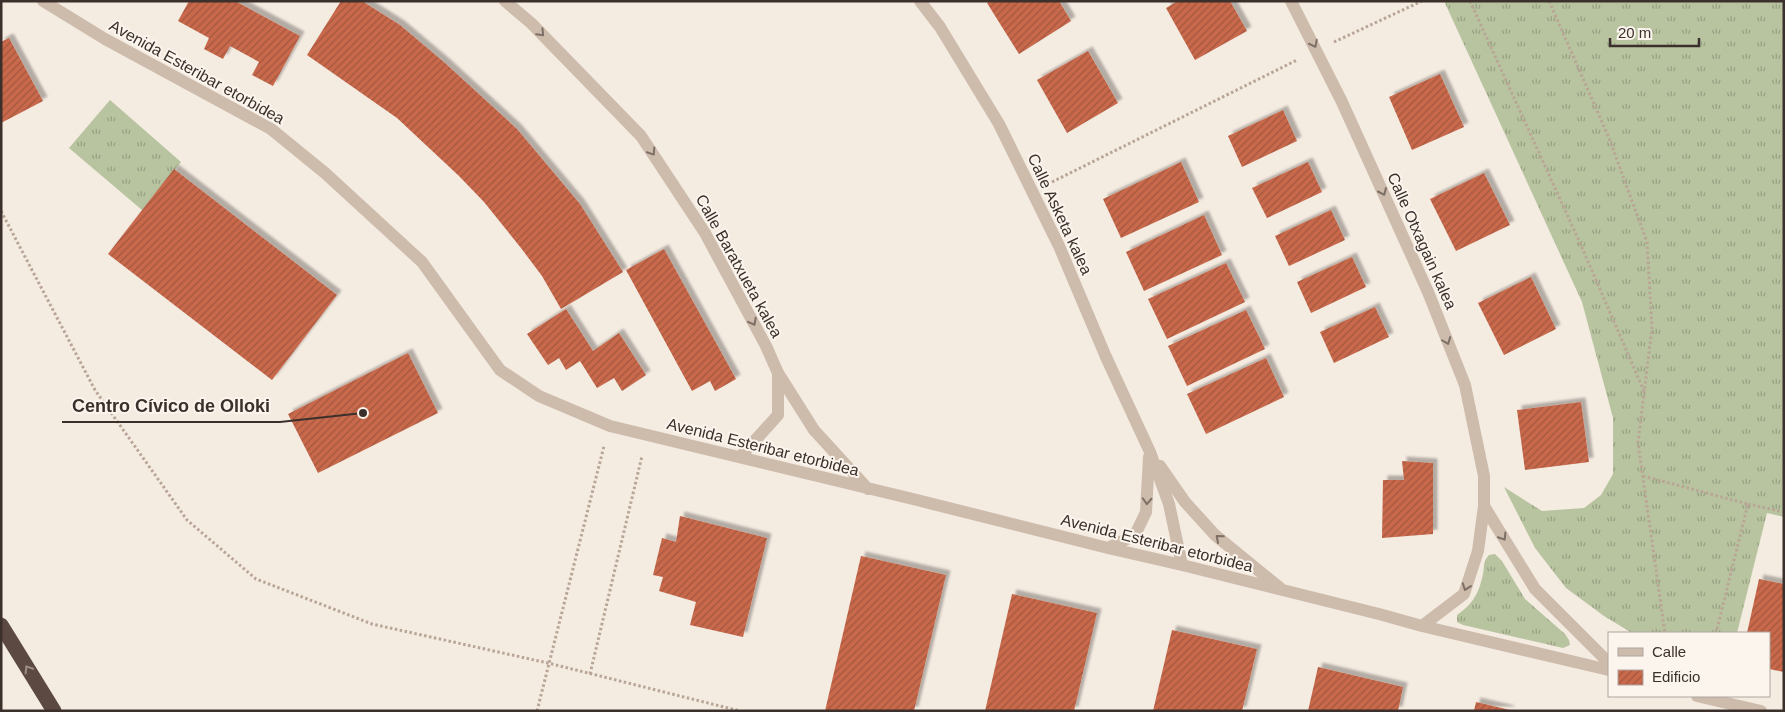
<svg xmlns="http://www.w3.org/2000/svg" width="1785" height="712" font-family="Helvetica,sans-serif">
  <defs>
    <pattern id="grass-tufts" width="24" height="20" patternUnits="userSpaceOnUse" patternTransform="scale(1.25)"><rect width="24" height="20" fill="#b8c4a0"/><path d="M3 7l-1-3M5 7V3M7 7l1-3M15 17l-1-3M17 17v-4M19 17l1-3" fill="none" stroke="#97a083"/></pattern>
    <pattern id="building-hatch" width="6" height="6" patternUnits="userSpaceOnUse" patternTransform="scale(1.25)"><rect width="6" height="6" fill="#c8694b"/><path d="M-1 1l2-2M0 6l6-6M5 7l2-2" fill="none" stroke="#a4573f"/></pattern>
    <filter id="shadow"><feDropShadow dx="4.5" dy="-4.5" stdDeviation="1" flood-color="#0004"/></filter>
  </defs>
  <rect width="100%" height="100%" fill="#f4ebe1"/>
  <path fill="url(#grass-tufts)" d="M 1444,1 L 1784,1 L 1784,517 L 1767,513 L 1737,633 L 1632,633 L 1604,616 L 1566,588 L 1535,548 L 1504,487 L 1542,511 L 1584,508 L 1601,495 L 1613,474 L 1613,418 L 1582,302 Z
    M 110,100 L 181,162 L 142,210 L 69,148 Z
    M 1495,554 L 1502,561 L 1525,599 L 1565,634 L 1569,640 L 1570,645 L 1563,648 L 1463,625 L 1457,622 L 1457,615 C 1473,604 1479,593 1483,574 C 1485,565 1482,563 1489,555 Z"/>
  <path fill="url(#building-hatch)" filter="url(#shadow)" d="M 189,1 L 235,1 L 300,36 L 273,86 L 252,75 L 259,62 L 230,46 L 223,59 L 204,49 L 209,38 L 178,21 Z
    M 341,1 L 362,1 L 400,25 L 445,63 L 517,129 L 580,204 L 623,272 L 561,309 L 542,276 L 521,248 L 484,202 L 459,176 L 397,118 L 307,55 Z
    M 991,1 L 1059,1 L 1071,21 L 1019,54 L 987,3 Z
    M 1178,1 L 1230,1 L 1247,31 L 1195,60 L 1166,8 Z
    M 9,38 L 43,101 L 1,123 L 1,42 Z
    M 1088,51 L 1118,103 L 1067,133 L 1037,80 Z
    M 1440,74 L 1464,127 L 1412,150 L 1389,97 Z
    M 1283,110 L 1297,141 L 1242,167 L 1228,136 Z
    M 1181,162 L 1199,202 L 1121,238 L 1103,199 Z
    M 1308,162 L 1322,192 L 1267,218 L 1252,188 Z
    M 174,169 L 337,295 L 272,380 L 108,254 Z
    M 1484,173 L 1510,225 L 1456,251 L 1430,199 Z
    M 1331,210 L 1345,240 L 1289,266 L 1275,236 Z
    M 1204,215 L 1222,255 L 1144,291 L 1126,252 Z
    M 664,249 L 736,379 L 715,391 L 710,381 L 692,391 L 626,270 Z
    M 1352,257 L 1366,287 L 1311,313 L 1297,282 Z
    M 1226,263 L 1245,302 L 1167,339 L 1148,299 Z
    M 1531,277 L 1556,329 L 1504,355 L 1478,303 Z
    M 1375,307 L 1389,337 L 1334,363 L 1320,332 Z
    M 566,309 L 593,351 L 619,333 L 646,375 L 622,391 L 614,378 L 597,388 L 580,361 L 566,370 L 559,358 L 548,365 L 527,334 Z
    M 1246,310 L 1265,349 L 1187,386 L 1168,346 Z
    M 408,353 L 438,413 L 318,473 L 288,414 Z
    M 1266,358 L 1284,397 L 1206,434 L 1187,394 Z
    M 1581,402 L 1589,462 L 1525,470 L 1517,410 Z
    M 1402,461 L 1433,463 L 1433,534 L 1382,538 L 1383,480 L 1404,480 Z
    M 680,516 L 767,538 L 743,637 L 690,625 L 696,602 L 659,591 L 663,577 L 653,575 L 662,538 L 676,542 Z
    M 861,556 L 946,575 L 914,711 L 825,711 Z
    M 1759,579 L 1784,584 L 1784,672 L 1769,669 L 1769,633 L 1747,633 Z
    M 1012,594 L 1097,613 L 1074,711 L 985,711 Z
    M 1172,630 L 1257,649 L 1242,711 L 1153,711 Z
    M 1318,667 L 1403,687 L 1398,711 L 1308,711 Z
    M 1476,702 L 1510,710 L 1510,711 L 1474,711 Z"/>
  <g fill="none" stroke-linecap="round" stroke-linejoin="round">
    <path stroke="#b9a596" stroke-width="3" stroke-dasharray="2.5 2.5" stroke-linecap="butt" d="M 1470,1 L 1580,243 L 1644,391
      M 1549,1 L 1609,138 L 1647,242 L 1652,328 L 1638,443 L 1665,633
      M 1334,42 L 1422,1
      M 1052,182 L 1297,60
      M 1,211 L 95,390 L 187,520 L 256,579 L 372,624 L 548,663 L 740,711
      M 1643,476 L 1748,504 L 1716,633
      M 1748,504 L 1784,512
      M 590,674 L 642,456
      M 537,711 L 604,446"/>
    <path stroke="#cdbbac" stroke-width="12" d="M 43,1 L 105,39 L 271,129 L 325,173 L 422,262 L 500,370 L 539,396 L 610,426 L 917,500 L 1108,548 L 1182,565 L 1379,614 L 1422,626 L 1609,670
      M 505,1 L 531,23 L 641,136 L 705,233 L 766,346 L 778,373 L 778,415 L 740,457
      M 920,1 L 940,27 L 999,124 L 1059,246 L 1106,357 L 1150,452 L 1169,504 L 1182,565
      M 1291,1 L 1342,102 L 1428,292 L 1465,385 L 1484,476 L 1484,506 L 1535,589 L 1609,663
      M 778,373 L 814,430 L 868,489
      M 1160,466 L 1185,502 L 1215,535 L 1280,588
      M 1108,548 L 1135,535 L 1146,512 L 1149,457
      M 1422,626 L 1464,594 L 1478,551 L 1484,506
      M 1697,696 L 1761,711"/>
    <path stroke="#5c4a42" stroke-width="15" d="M 1,625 L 54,711"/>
  </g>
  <defs><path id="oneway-chevron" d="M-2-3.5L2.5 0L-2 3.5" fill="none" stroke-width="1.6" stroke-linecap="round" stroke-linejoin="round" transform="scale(1.25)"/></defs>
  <g stroke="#7d6f65">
    <use href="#oneway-chevron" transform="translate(541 33) rotate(46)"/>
    <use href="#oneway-chevron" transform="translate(1314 44) rotate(63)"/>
    <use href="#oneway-chevron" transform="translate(652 152) rotate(57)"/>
    <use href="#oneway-chevron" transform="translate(1383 192) rotate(66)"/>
    <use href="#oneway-chevron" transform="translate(753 322) rotate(62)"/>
    <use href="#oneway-chevron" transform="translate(1447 341) rotate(69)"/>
    <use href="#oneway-chevron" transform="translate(1147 501) rotate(93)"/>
    <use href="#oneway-chevron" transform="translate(1503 537) rotate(58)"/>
    <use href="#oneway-chevron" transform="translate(1219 538) rotate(-139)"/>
    <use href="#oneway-chevron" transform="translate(1466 587) rotate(110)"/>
  </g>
  <use stroke="#9c8e87" href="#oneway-chevron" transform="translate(28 669) rotate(-122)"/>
  <g text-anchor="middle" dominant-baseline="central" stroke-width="4" stroke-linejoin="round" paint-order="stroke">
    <g font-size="16" fill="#3b302b" stroke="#fbf5ee">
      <text transform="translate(197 72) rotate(29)">Avenida Esteribar etorbidea</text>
      <text transform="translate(1060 214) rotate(65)">Calle Asketa kalea</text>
      <text transform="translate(1422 241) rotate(66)">Calle Otxagain kalea</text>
      <text transform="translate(739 266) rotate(61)">Calle Baratxueta kalea</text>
      <text transform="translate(763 447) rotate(14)">Avenida Esteribar etorbidea</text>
      <text transform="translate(1157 543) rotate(14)">Avenida Esteribar etorbidea</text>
    </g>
  </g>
  <path fill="none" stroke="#3b302b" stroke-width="2" d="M363 413L280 422H62"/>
  <circle fill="#3b302b" stroke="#fbf5ee" stroke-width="2" cx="363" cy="413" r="5"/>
  <g font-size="18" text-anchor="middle" font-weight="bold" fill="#3b302b" stroke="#fbf5ee" stroke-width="4" stroke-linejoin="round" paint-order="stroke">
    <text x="171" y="412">Centro Cívico de Olloki</text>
  </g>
  <rect width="1785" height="712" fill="none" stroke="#3b302b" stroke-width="5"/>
  <rect x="1608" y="632" width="162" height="65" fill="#fbf5ee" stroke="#aea6a0"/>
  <rect x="1618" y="648" width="25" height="8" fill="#cdbbac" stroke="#aea6a0"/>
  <text x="1652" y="657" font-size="15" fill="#3b302b">Calle</text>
  <rect x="1618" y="670" width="25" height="15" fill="url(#building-hatch)" stroke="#aea6a0"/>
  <text x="1652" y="682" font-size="15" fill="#3b302b">Edificio</text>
  <path d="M1610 38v8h89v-8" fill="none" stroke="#3b302b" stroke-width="2.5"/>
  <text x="1618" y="38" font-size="15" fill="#3b302b" stroke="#fbf5ee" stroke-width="4" paint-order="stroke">20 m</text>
</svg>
